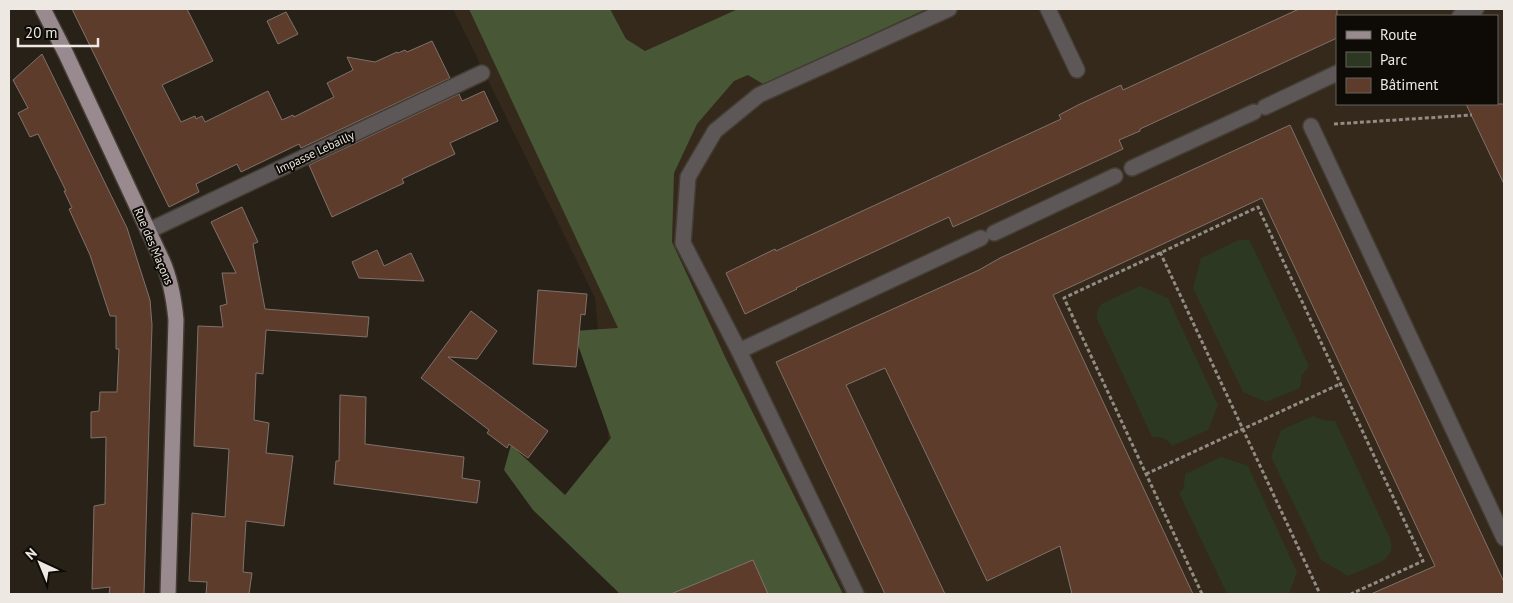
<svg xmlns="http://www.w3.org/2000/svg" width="1513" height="603" font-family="'PT Sans',sans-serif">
  <rect width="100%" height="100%" fill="#282118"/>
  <path fill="#34291b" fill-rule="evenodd" d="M 453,9 L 1504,9 L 1504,594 L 623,594 L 595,298 ZM 1337,16 L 1497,16 L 1497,104 L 1337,104 Z"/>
  <path fill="#2d3822" d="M 1239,240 L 1249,240 L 1254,249 L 1309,366 L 1302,375 L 1300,388 L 1266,402 L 1243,392 L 1193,288 L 1201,258 Z
    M 1140,286 L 1168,298 L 1218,405 L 1208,430 L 1172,446 C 1167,439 1161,436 1152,437 L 1097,319 C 1096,312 1098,308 1103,303 Z
    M 1313,416 L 1322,420 L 1335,421 L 1390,538 C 1392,545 1393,551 1387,557 C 1382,563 1357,572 1348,576 L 1321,560 L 1271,457 L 1281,430 Z
    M 1221,457 L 1248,466 L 1297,572 L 1289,594 L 1227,594 L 1179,493 L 1184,488 L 1185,474 Z"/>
  <path fill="#485837" d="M 469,9 L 610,9 L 626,39 L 645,51 L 738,9 L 926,9 L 765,85 L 748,75 L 734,81 L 697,124 L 674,173 L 672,242 L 727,361 L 843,594 L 619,594 L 618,592 L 533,510 L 504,470 L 511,445 L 565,495 L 611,438 L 573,331 L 618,328 Z"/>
  <path fill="#5e3c2b" stroke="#7f726b" d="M 72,9 L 187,9 L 213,61 L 162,85 L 181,122 L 195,116 L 196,119 L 202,116 L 205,122 L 268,91 L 282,120 L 293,115 L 294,117 L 334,97 L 327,83 L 353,70 L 347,57 L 375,62 L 397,52 L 398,53 L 405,50 L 407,52 L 432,41 L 450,78 L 301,148 L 299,144 L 241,172 L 237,164 L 196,184 L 199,192 L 169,207 Z
    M 1299,9 L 1337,9 L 1337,38 L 1140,129 L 1140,131 L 1119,140 L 1123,149 L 953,227 L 949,217 L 796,288 L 797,289 L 745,314 L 726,273 L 775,249 L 776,251 L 1061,119 L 1059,115 L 1078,105 L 1121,85 L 1123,90 Z
    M 286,12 L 298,34 L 278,44 L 267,21 Z
    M 42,54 L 127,228 L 150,300 L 152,325 L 144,594 L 109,594 L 110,587 L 92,589 L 94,506 L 105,504 L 106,437 L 91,438 L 91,412 L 99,411 L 100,392 L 117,392 L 119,349 L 116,349 L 116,316 L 110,316 L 90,255 L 69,209 L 72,208 L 64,191 L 66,191 L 38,134 L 30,137 L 18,113 L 28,108 L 13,80 Z
    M 484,91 L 498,121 L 450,143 L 455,154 L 402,179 L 404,183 L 332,217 L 309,165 L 459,94 L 462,101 Z
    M 1466,104 L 1504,104 L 1504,184 Z
    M 1290,125 L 1504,582 L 1504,594 L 1371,594 L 1435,566 L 1262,198 L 1053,295 L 1193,594 L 1072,594 L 1060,546 L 987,581 L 885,368 L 846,385 L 945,594 L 885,594 L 776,362 L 979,270 L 1000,258 Z
    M 242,207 L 258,242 L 253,244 L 265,309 L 369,317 L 367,337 L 266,330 L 263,374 L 256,373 L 254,420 L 269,423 L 266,453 L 293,456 L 284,526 L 246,521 L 243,572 L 252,573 L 249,594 L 206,594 L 207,582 L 189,581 L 192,513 L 225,517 L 229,449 L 194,446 L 198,326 L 223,327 L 220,306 L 227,304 L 222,273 L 236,273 L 211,222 Z
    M 377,250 L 384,266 L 411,253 L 424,281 L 359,278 L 352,262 Z
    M 538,290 L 587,294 L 585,315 L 581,314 L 576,367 L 533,364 Z
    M 471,311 L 497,331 L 477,359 L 448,357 L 548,431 L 528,458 L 509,444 L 507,448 L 487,433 L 489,430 L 421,378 Z
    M 340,395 L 366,397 L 365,444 L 464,457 L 462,478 L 480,481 L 477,503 L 334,484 L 336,461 L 339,461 Z
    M 753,560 L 768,594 L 671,594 Z"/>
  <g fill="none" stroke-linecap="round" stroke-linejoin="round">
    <defs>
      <path id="minor" d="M 1048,9 L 1077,70
        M 1460,16 L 1476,9
        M 1265,107 L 1337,73
        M 1311,126 L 1504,538
        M 1132,168 L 1254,112
        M 148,231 L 482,73
        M 994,233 L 1115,176
        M 739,351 L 981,238
        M 856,594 L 739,351 L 683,243 L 688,177 L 715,131 L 759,95 L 949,9"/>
      <path id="major" d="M 43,9 L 66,54 L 162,260 C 171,280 174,299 176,320 L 168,594"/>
    </defs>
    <use href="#minor" stroke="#443d34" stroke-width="18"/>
    <use href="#major" stroke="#443d34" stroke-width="18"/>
    <path stroke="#928c84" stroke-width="3" stroke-dasharray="4 2.5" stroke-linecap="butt" d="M 1334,124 L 1472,115
      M 1160,252 L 1320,594
      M 1146,474 L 1340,384
      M 1202,594 L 1064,298 L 1258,207 L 1423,561 L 1351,594"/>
    <use href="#minor" stroke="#5d5758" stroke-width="15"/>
    <use href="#major" stroke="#988a8e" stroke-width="15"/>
  </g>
  <g text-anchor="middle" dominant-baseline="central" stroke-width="4" stroke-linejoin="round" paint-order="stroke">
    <g font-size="12" fill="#ede8e1" stroke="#0e0b07">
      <text transform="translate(315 152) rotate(-25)">Impasse Lebailly</text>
      <text transform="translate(154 246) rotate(67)">Rue des Maçons</text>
    </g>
  </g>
  <rect width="1513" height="603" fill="none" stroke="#ede8e1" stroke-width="20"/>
  <rect x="1336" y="15" width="162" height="90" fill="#0e0b07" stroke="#67635e"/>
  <rect x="1346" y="31" width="25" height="8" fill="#988a8e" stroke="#67635e"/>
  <text x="1380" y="40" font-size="15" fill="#ede8e1">Route</text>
  <rect x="1346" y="52" width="25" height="15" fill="#2d3822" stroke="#67635e"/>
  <text x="1380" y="65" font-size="15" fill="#ede8e1">Parc</text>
  <rect x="1346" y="78" width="25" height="15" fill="#5e3c2b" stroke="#67635e"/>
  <text x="1380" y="90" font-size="15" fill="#ede8e1">Bâtiment</text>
  <g transform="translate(40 563) rotate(316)" stroke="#0e0b07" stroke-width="4" paint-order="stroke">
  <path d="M0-4L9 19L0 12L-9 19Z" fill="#ede8e1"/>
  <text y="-8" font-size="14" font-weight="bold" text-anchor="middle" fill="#ede8e1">N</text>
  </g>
  <path d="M18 38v8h80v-8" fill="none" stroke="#ede8e1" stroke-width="2.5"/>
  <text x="25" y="38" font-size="15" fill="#ede8e1" stroke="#0e0b07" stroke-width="4" paint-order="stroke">20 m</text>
</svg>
